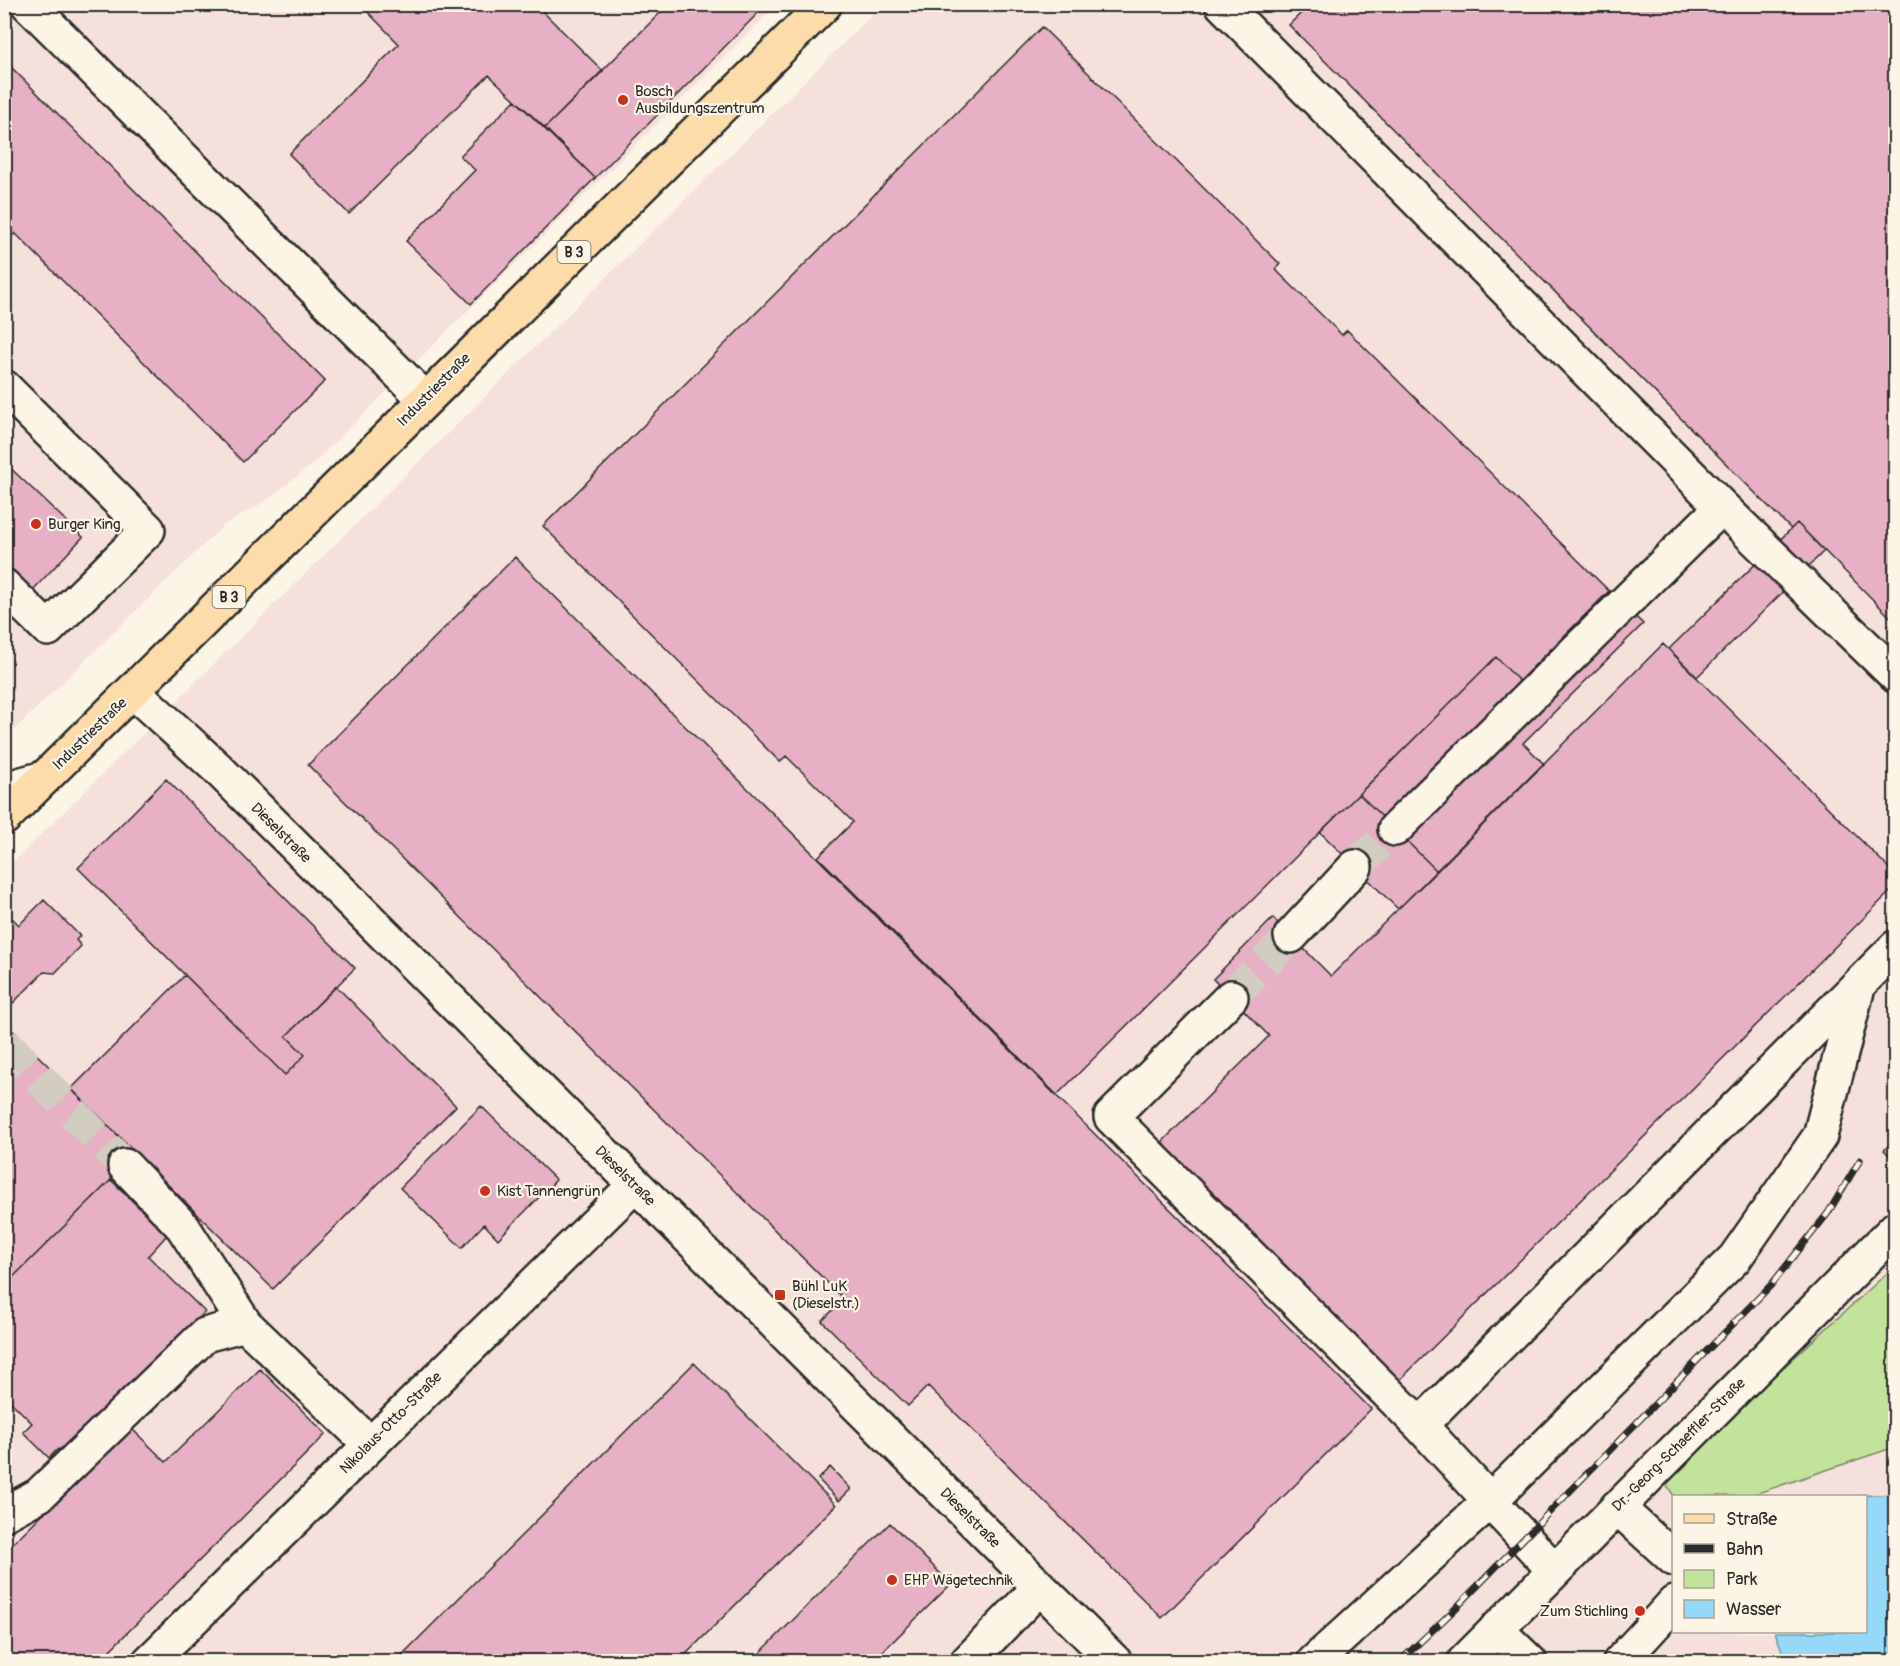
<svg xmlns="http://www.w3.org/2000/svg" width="1900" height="1666" font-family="Pangolin,sans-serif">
  <rect width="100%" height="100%" fill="#fcf5e5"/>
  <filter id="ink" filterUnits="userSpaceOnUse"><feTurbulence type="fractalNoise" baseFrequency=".0167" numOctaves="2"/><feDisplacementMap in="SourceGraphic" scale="12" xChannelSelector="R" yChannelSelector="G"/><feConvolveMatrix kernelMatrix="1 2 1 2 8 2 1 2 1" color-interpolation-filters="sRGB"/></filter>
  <g filter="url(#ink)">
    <path fill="#f6e0db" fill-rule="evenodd" d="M 5,5 L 777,5 L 315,462 L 267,500 L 223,526 L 5,739 Z
      M 882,5 L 1895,5 L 1895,1661 L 5,1662 L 5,870 ZM 1674,1496 L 1866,1496 L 1866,1632 L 1674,1632 Z"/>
    <path fill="#c3e39c" stroke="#778764" stroke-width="1.5" d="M 1895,1266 L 1895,1447 L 1749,1496 L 1674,1496 L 1662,1478 Z"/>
    <path fill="#96d8f8" stroke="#6b93a6" stroke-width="1.5" d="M 1895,1494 L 1895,1661 L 1786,1661 L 1775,1632 L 1866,1632 L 1866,1496 L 1854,1496 Z"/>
    <path fill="#e7b0c5" stroke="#2b2b2b" stroke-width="1.5" d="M 360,4 L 535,4 L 603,71 L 545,128 L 489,75 L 349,214 L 289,154 L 399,44 Z
      M 669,4 L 767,4 L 595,178 L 545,128 Z
      M 1310,4 L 1896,4 L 1896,623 L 1797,523 L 1791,529 L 1289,25 Z
      M 1042,27 L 1280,264 L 1275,269 L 1342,335 L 1347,330 L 1609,591 L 1519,681 L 1496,657 L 1057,1095 L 818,857 L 853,822 L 786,756 L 780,762 L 543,526 Z
      M 4,60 L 325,381 L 243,462 L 15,233 L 6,243 L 4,241 Z
      M 515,100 L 595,178 L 471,304 L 406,241 L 475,170 L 460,156 Z
      M 4,462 L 83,537 L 32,591 L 4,564 Z
      M 1797,523 L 1824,551 L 1697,677 L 1669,649 Z
      M 515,557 L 1371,1409 L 1162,1618 L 928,1386 L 908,1406 L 822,1321 L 844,1299 L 308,765 Z
      M 1609,591 L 1643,624 L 1523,743 L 1544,764 L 1437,871 L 1359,794 L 1496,657 L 1519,681 Z
      M 1663,644 L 1896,875 L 1896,886 L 1399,1381 L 1161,1143 L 1269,1036 L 1213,979 L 1273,918 L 1331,976 Z
      M 166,779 L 355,968 L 286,1036 L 305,1055 L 285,1075 L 78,868 Z
      M 1359,794 L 1437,871 L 1398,909 L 1320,832 Z
      M 44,900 L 80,936 L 76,940 L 81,946 L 55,973 L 44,972 L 4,1012 L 4,920 L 13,919 L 19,925 Z
      M 185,975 L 285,1075 L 305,1055 L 286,1036 L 336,986 L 456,1106 L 273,1289 L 71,1089 Z
      M 4,1022 L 137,1154 L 4,1286 Z
      M 481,1106 L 556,1180 L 498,1239 L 484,1224 L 462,1248 L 400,1188 Z
      M 1896,1138 L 1896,1162 L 1884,1150 Z
      M 111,1180 L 167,1235 L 148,1256 L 205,1312 L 63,1454 L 58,1449 L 49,1458 L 23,1432 L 32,1423 L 9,1400 L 4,1405 L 4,1286 Z
      M 694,1363 L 836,1505 L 678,1662 L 395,1662 Z
      M 260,1369 L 326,1434 L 98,1662 L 4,1662 L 4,1552 L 130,1427 L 166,1462 Z
      M 830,1467 L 851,1489 L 839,1501 L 818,1479 Z
      M 890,1523 L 951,1584 L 872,1662 L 751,1662 Z"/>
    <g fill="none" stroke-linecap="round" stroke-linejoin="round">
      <path stroke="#d2cdc0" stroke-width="33" stroke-dasharray="33 16" stroke-linecap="butt" d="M 1355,867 L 1395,829
        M 1231,997 L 1291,936
        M 4,1042 L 125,1166"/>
      <defs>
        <path id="minor" d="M 28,4 L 425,399
          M 1222,4 L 1722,507 L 1896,676
          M 4,387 L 148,530 L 48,629 L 4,586
          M 134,692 L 217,768 L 1115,1662
          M 4,789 L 44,778
          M 1395,829 L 1722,507
          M 1291,936 L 1355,867
          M 1231,997 L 1111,1117 L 1420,1425 L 1896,947
          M 125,1166 L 183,1227 L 245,1324
          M 1420,1425 L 1490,1501 L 1735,1258 L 1820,1136 L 1858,987
          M 1617,1507 L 1674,1559
          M 4,1514 L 39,1495 L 205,1335 L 245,1324 L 370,1444
          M 1496,1629 L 1530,1662
          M 149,1662 L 635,1185
          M 967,1662 L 1040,1587
          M 1314,1662 L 1490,1501 L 1553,1569
          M 1464,1662 L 1896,1228
          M 1620,1662 L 1674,1603"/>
        <path id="major" d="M 4,818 L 825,4"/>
      </defs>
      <use href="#minor" stroke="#2b2b2b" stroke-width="38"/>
      <use href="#major" stroke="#2b2b2b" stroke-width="38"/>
      <use href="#minor" stroke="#fcf5e5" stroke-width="33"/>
      <use href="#major" stroke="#fddcac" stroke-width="33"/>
      <defs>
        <path id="rail" d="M 1399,1662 L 1454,1610 L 1772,1284 L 1828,1213 L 1860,1160"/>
      </defs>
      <use href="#rail" stroke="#2b2b2b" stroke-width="7"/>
      <use href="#rail" stroke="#fcf5e5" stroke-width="4.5" stroke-dasharray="14" stroke-linecap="butt"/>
    </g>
  </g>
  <g fill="#c8321e" stroke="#fcf5e5" stroke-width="2">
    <circle cx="623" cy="100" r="6"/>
    <circle cx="36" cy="524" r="6"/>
    <circle cx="485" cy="1191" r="6"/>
    <rect x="774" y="1289" width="12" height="12" rx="3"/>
    <circle cx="892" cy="1580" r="6"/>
    <circle cx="1640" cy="1611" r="6"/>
  </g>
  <g text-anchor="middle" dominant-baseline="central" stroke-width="4.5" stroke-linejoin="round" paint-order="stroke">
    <g fill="#fcf5e5" stroke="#6a6863" stroke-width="1.5">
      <rect x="557.5" y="241" width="33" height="22" rx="4.5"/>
      <rect x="212.5" y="586" width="33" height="22" rx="4.5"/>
    </g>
    <g font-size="14" font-weight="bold" fill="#2b2b2b">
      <text x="574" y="252">B 3</text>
      <text x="229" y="597">B 3</text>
    </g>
    <g font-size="15" fill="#2b2b2b" stroke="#fcf5e5" text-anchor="start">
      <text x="635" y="91">Bosch<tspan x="635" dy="17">Ausbildungszentrum</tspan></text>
      <text x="48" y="524">Burger King</text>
      <text x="497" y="1191">Kist Tannengrün</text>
      <text x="792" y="1286">Bühl LuK<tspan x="792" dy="17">(Dieselstr.)</tspan></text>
      <text x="904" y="1580">EHP Wägetechnik</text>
      <text x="1628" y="1611" text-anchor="end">Zum Stichling</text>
    </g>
    <g font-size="15" fill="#2b2b2b" stroke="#fcf5e5">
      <text transform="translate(434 390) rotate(-45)">Industriestraße</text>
      <text transform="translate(90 734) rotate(-44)">Industriestraße</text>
      <text transform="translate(281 833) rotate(45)">Dieselstraße</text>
      <text transform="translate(625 1176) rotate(45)">Dieselstraße</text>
      <text transform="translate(391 1423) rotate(-45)">Nikolaus-Otto-Straße</text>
      <text transform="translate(1679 1445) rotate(-45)">Dr.-Georg-Schaeffler-Straße</text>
      <text transform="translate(970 1518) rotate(45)">Dieselstraße</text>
    </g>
  </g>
  <rect width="1900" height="1666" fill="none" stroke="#fcf5e5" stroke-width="24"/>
  <rect x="12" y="12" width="1876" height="1642" fill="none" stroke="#2b2b2b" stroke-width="2" filter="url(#ink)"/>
  <rect x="1672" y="1495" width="195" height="138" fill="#fcf5e5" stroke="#a8a49b" stroke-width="1.5"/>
  <rect x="1684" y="1514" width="30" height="9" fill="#fddcac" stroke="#a8a49b" stroke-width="1.5"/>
  <text x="1726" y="1525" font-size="18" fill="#2b2b2b">Straße</text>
  <rect x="1684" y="1544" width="30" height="9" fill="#2b2b2b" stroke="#a8a49b" stroke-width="1.5"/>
  <text x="1726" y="1555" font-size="18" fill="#2b2b2b">Bahn</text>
  <rect x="1684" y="1570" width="30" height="18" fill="#c3e39c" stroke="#a8a49b" stroke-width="1.5"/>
  <text x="1726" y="1585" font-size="18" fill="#2b2b2b">Park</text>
  <rect x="1684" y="1600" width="30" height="18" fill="#96d8f8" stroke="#a8a49b" stroke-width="1.5"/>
  <text x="1726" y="1615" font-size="18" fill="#2b2b2b">Wasser</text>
</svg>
